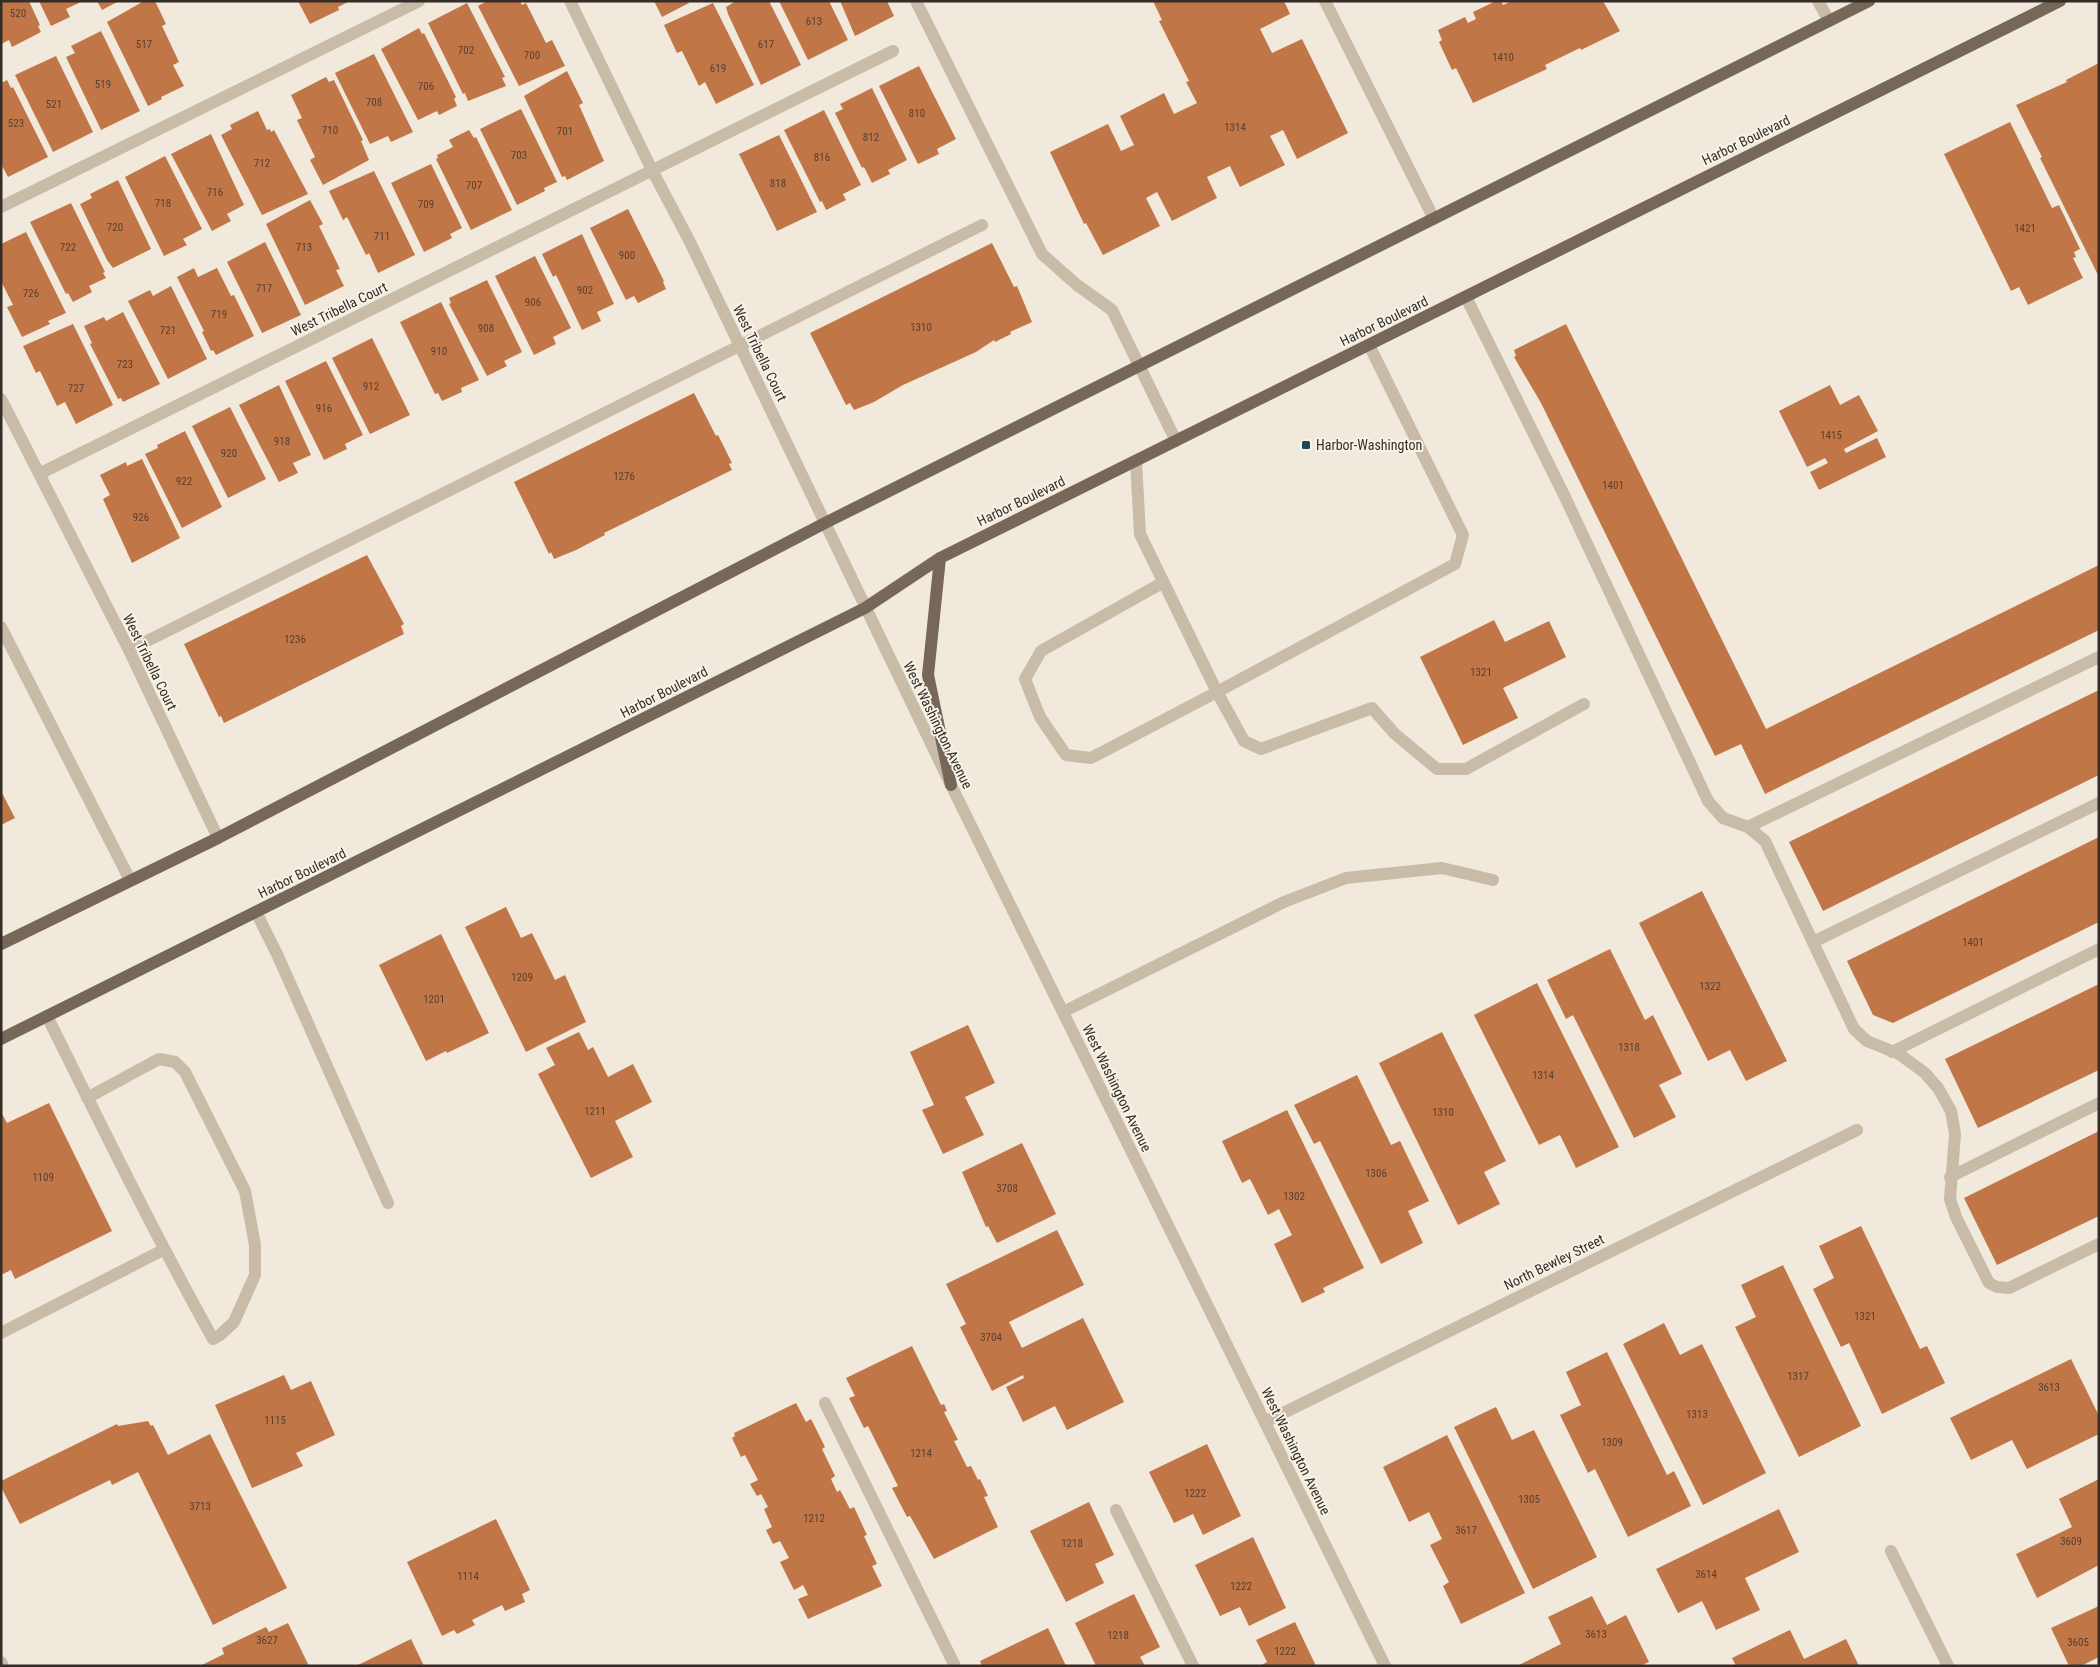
<svg xmlns="http://www.w3.org/2000/svg" width="2100" height="1667" font-family="'Roboto Condensed',sans-serif">
  <rect width="100%" height="100%" fill="#f1e9db"/>
  <path fill="#c17648" d="M 1,1 L 29,1 L 40,25 L 38,26 L 41,32 L 12,47 L 9,40 L 1,44 Z
    M 39,1 L 83,1 L 66,9 L 70,17 L 51,26 Z
    M 97,1 L 119,1 L 102,10 Z
    M 144,1 L 155,1 L 166,24 L 162,26 L 179,62 L 173,65 L 184,86 L 161,97 L 162,99 L 148,106 L 107,22 Z
    M 298,1 L 350,1 L 338,7 L 339,10 L 310,24 Z
    M 487,1 L 520,1 L 522,5 L 526,3 L 546,43 L 552,40 L 565,66 L 519,86 L 478,6 Z
    M 654,1 L 688,1 L 689,3 L 662,17 Z
    M 736,1 L 769,1 L 801,65 L 761,85 L 728,14 L 726,7 Z
    M 779,1 L 829,1 L 848,40 L 808,60 Z
    M 840,1 L 887,1 L 894,16 L 855,36 Z
    M 1153,1 L 1284,1 L 1290,14 L 1260,29 L 1272,53 L 1302,39 L 1348,133 L 1297,159 L 1283,130 L 1270,136 L 1285,165 L 1240,187 L 1230,166 L 1207,177 L 1217,198 L 1172,221 L 1157,192 L 1146,198 L 1160,226 L 1103,255 L 1086,223 L 1084,224 L 1050,152 L 1108,124 L 1121,151 L 1134,145 L 1120,116 L 1164,93 L 1174,114 L 1197,103 L 1186,82 L 1189,81 L 1159,21 L 1162,20 Z
    M 1496,1 L 1501,1 L 1503,5 L 1512,1 L 1603,1 L 1620,31 L 1581,50 L 1580,48 L 1545,65 L 1547,69 L 1473,103 L 1456,68 L 1452,70 L 1439,42 L 1442,40 L 1438,30 L 1465,17 L 1468,23 L 1476,19 L 1473,12 Z
    M 467,3 L 505,77 L 502,78 L 506,86 L 468,101 L 465,93 L 463,94 L 428,23 Z
    M 713,3 L 754,85 L 716,104 L 705,82 L 699,86 L 682,51 L 677,53 L 664,25 Z
    M 419,28 L 422,34 L 424,33 L 456,97 L 454,99 L 457,106 L 439,115 L 437,111 L 418,120 L 381,49 Z
    M 101,31 L 140,111 L 101,130 L 66,57 L 75,53 L 71,46 Z
    M 374,54 L 413,132 L 391,142 L 388,136 L 370,144 L 335,73 Z
    M 56,56 L 93,132 L 53,152 L 15,75 Z
    M 2099,63 L 2099,277 L 2040,158 L 2042,157 L 2016,105 L 2067,82 L 2066,80 Z
    M 919,66 L 956,139 L 937,149 L 939,154 L 918,164 L 879,86 Z
    M 567,71 L 583,103 L 579,105 L 604,161 L 567,180 L 565,176 L 562,177 L 524,96 Z
    M 326,77 L 329,82 L 334,80 L 363,140 L 361,141 L 369,160 L 323,185 L 310,160 L 315,157 L 297,120 L 302,118 L 291,95 Z
    M 7,80 L 11,88 L 13,87 L 48,157 L 8,177 L 1,164 L 1,83 Z
    M 872,88 L 907,160 L 888,170 L 890,174 L 872,183 L 864,167 L 862,168 L 835,113 L 843,109 L 840,104 Z
    M 521,109 L 557,182 L 544,188 L 545,191 L 517,205 L 480,129 Z
    M 824,110 L 861,185 L 843,194 L 846,200 L 826,210 L 822,201 L 820,202 L 784,130 Z
    M 258,111 L 267,130 L 270,129 L 271,132 L 274,130 L 308,194 L 262,215 L 221,135 L 232,129 L 230,125 Z
    M 2010,122 L 2052,208 L 2059,205 L 2080,249 L 2074,252 L 2076,257 L 2073,258 L 2083,278 L 2028,305 L 2019,287 L 2011,291 L 1944,154 Z
    M 469,130 L 474,138 L 476,137 L 512,210 L 471,230 L 436,159 L 438,158 L 437,155 L 453,147 L 449,140 Z
    M 211,134 L 244,205 L 227,214 L 231,221 L 212,231 L 171,154 Z
    M 779,135 L 817,212 L 777,231 L 739,154 Z
    M 165,156 L 202,229 L 183,239 L 187,245 L 164,256 L 125,177 Z
    M 431,164 L 462,228 L 450,234 L 452,238 L 424,252 L 391,183 Z
    M 374,171 L 415,255 L 378,273 L 369,253 L 366,255 L 347,217 L 343,220 L 329,191 Z
    M 118,180 L 151,249 L 113,268 L 107,260 L 80,204 L 92,198 L 90,194 Z
    M 310,200 L 323,224 L 319,226 L 340,269 L 336,270 L 344,286 L 305,305 L 266,224 Z
    M 71,203 L 105,272 L 103,273 L 106,278 L 89,286 L 92,292 L 73,302 L 68,293 L 66,294 L 30,222 Z
    M 628,209 L 664,281 L 663,282 L 666,289 L 638,303 L 634,296 L 626,300 L 590,228 Z
    M 26,232 L 66,313 L 48,321 L 50,324 L 22,337 L 7,307 L 13,305 L 1,281 L 1,244 Z
    M 582,234 L 614,304 L 597,312 L 601,321 L 582,330 L 556,275 L 553,277 L 542,254 Z
    M 265,242 L 301,315 L 262,333 L 227,262 Z
    M 992,243 L 1014,287 L 1017,286 L 1032,322 L 1010,332 L 1011,334 L 995,342 L 994,340 L 976,352 L 903,385 L 874,402 L 854,410 L 850,403 L 846,405 L 810,333 Z
    M 535,256 L 571,328 L 553,337 L 556,344 L 534,355 L 495,276 Z
    M 194,268 L 198,277 L 217,268 L 231,296 L 234,295 L 254,336 L 216,355 L 213,350 L 211,351 L 202,332 L 204,331 L 177,277 Z
    M 487,280 L 522,352 L 504,361 L 507,366 L 487,376 L 449,304 L 451,303 L 449,298 Z
    M 171,286 L 207,359 L 168,379 L 128,301 L 150,290 L 153,296 Z
    M 441,302 L 479,380 L 461,388 L 462,392 L 442,401 L 438,393 L 435,394 L 400,322 Z
    M 123,312 L 160,384 L 123,402 L 121,398 L 118,399 L 90,344 L 92,343 L 84,326 L 104,317 L 106,321 Z
    M 73,324 L 113,405 L 76,424 L 65,402 L 57,406 L 40,371 L 36,373 L 23,346 Z
    M 1566,324 L 1766,729 L 2099,565 L 2099,630 L 1765,794 L 1741,744 L 1715,756 L 1541,403 L 1514,357 L 1516,356 L 1514,350 Z
    M 372,338 L 410,415 L 370,434 L 332,358 Z
    M 326,361 L 363,435 L 345,444 L 347,449 L 324,460 L 285,381 Z
    M 279,385 L 311,455 L 293,463 L 298,473 L 279,482 L 239,405 Z
    M 1830,385 L 1840,405 L 1859,395 L 1878,431 L 1844,449 L 1846,453 L 1877,438 L 1886,457 L 1819,490 L 1810,472 L 1828,463 L 1825,458 L 1807,467 L 1779,411 Z
    M 694,393 L 716,436 L 718,435 L 732,463 L 729,464 L 732,470 L 604,533 L 605,535 L 576,550 L 554,559 L 551,552 L 549,554 L 514,482 Z
    M 230,407 L 266,479 L 228,498 L 192,426 Z
    M 185,431 L 222,507 L 182,528 L 145,454 L 158,448 L 157,445 Z
    M 142,459 L 180,538 L 132,563 L 103,499 L 110,495 L 100,475 L 126,462 L 127,466 Z
    M 367,555 L 404,624 L 401,626 L 404,634 L 224,723 L 221,716 L 219,717 L 184,644 Z
    M 1494,620 L 1505,642 L 1549,621 L 1566,657 L 1503,688 L 1518,718 L 1463,745 L 1420,657 Z
    M 2099,690 L 2099,775 L 1823,911 L 1789,842 Z
    M 1,791 L 15,818 L 1,825 Z
    M 2099,837 L 2099,922 L 1893,1023 L 1873,1015 L 1847,961 Z
    M 1702,891 L 1787,1061 L 1746,1081 L 1730,1050 L 1708,1061 L 1639,923 Z
    M 506,907 L 521,938 L 532,933 L 555,980 L 565,975 L 586,1022 L 526,1052 L 465,927 Z
    M 441,934 L 489,1033 L 447,1053 L 446,1051 L 426,1061 L 379,965 Z
    M 1610,949 L 1645,1020 L 1653,1015 L 1682,1074 L 1659,1085 L 1676,1117 L 1634,1138 L 1573,1015 L 1566,1019 L 1547,980 Z
    M 1537,983 L 1619,1147 L 1576,1168 L 1560,1135 L 1539,1145 L 1474,1015 Z
    M 2099,984 L 2099,1070 L 1978,1128 L 1945,1059 Z
    M 968,1025 L 995,1083 L 965,1097 L 984,1135 L 943,1154 L 922,1110 L 934,1105 L 910,1052 Z
    M 579,1032 L 588,1050 L 593,1047 L 608,1077 L 633,1064 L 652,1102 L 615,1121 L 633,1157 L 591,1178 L 538,1074 L 555,1065 L 546,1048 Z
    M 1442,1032 L 1506,1161 L 1484,1172 L 1500,1204 L 1458,1225 L 1379,1063 Z
    M 1357,1075 L 1391,1145 L 1400,1141 L 1429,1201 L 1408,1211 L 1423,1243 L 1381,1264 L 1320,1141 L 1314,1144 L 1294,1105 Z
    M 49,1103 L 112,1231 L 15,1279 L 11,1270 L 1,1275 L 1,1112 L 7,1123 Z
    M 1287,1110 L 1364,1268 L 1323,1288 L 1325,1292 L 1302,1303 L 1274,1244 L 1292,1235 L 1279,1209 L 1268,1215 L 1250,1179 L 1242,1183 L 1222,1141 Z
    M 2099,1131 L 2099,1216 L 1997,1265 L 1964,1198 Z
    M 1022,1143 L 1056,1214 L 997,1243 L 988,1226 L 986,1227 L 962,1172 Z
    M 1861,1226 L 1920,1349 L 1927,1346 L 1945,1383 L 1882,1414 L 1849,1343 L 1841,1347 L 1813,1289 L 1834,1278 L 1819,1246 Z
    M 1057,1230 L 1084,1285 L 1009,1322 L 1022,1348 L 1083,1318 L 1124,1402 L 1067,1430 L 1055,1406 L 1023,1422 L 1006,1387 L 1024,1378 L 1023,1375 L 992,1391 L 960,1327 L 966,1324 L 946,1284 Z
    M 1783,1265 L 1861,1426 L 1799,1457 L 1735,1327 L 1756,1317 L 1741,1285 Z
    M 1664,1323 L 1680,1355 L 1702,1344 L 1766,1473 L 1703,1505 L 1623,1344 Z
    M 912,1346 L 941,1405 L 944,1404 L 947,1411 L 944,1412 L 958,1440 L 954,1441 L 967,1467 L 971,1466 L 978,1480 L 980,1479 L 988,1496 L 984,1497 L 998,1527 L 934,1559 L 910,1516 L 907,1517 L 892,1488 L 898,1486 L 868,1426 L 864,1428 L 849,1398 L 855,1396 L 846,1378 Z
    M 1607,1352 L 1667,1475 L 1674,1471 L 1691,1506 L 1628,1537 L 1595,1469 L 1588,1473 L 1560,1415 L 1581,1405 L 1566,1372 Z
    M 2071,1359 L 2099,1416 L 2099,1434 L 2027,1469 L 2012,1440 L 1971,1460 L 1950,1418 Z
    M 284,1375 L 291,1390 L 311,1381 L 335,1435 L 296,1453 L 303,1466 L 252,1488 L 215,1405 Z
    M 796,1403 L 806,1422 L 811,1419 L 825,1447 L 822,1449 L 835,1476 L 831,1479 L 837,1492 L 840,1490 L 850,1509 L 854,1507 L 867,1535 L 864,1536 L 877,1564 L 872,1566 L 882,1586 L 808,1619 L 798,1599 L 808,1595 L 803,1585 L 794,1590 L 780,1562 L 789,1558 L 780,1541 L 773,1544 L 766,1530 L 772,1527 L 764,1509 L 768,1507 L 761,1494 L 757,1496 L 750,1484 L 758,1480 L 745,1455 L 741,1457 L 732,1438 L 735,1436 L 734,1433 Z
    M 1496,1407 L 1512,1440 L 1534,1430 L 1597,1557 L 1533,1589 L 1454,1427 Z
    M 148,1421 L 151,1426 L 153,1425 L 168,1455 L 210,1434 L 287,1588 L 213,1625 L 138,1472 L 112,1485 L 110,1480 L 20,1524 L 1,1487 L 1,1481 L 117,1424 L 118,1426 Z
    M 1447,1435 L 1525,1593 L 1461,1624 L 1443,1586 L 1449,1582 L 1430,1545 L 1442,1539 L 1429,1512 L 1409,1522 L 1383,1467 Z
    M 1207,1444 L 1241,1516 L 1203,1535 L 1193,1514 L 1174,1523 L 1149,1472 Z
    M 2099,1479 L 2099,1565 L 2037,1598 L 2016,1554 L 2072,1527 L 2059,1499 Z
    M 1089,1502 L 1114,1555 L 1095,1564 L 1104,1583 L 1066,1602 L 1030,1531 Z
    M 1779,1509 L 1799,1552 L 1745,1578 L 1760,1610 L 1716,1630 L 1702,1601 L 1678,1613 L 1656,1569 Z
    M 496,1519 L 530,1590 L 522,1594 L 525,1602 L 505,1611 L 502,1605 L 472,1620 L 475,1625 L 457,1634 L 454,1630 L 442,1636 L 407,1562 Z
    M 1253,1537 L 1286,1608 L 1249,1626 L 1240,1607 L 1220,1616 L 1195,1565 Z
    M 1134,1594 L 1160,1647 L 1140,1657 L 1145,1666 L 1096,1666 L 1075,1623 Z
    M 1592,1596 L 1607,1625 L 1626,1615 L 1649,1662 L 1640,1666 L 1517,1666 L 1561,1644 L 1548,1617 Z
    M 2099,1606 L 2099,1657 L 2081,1666 L 2069,1666 L 2051,1628 Z
    M 1295,1622 L 1316,1666 L 1260,1666 L 1267,1662 L 1256,1640 Z
    M 288,1623 L 309,1666 L 200,1666 L 224,1654 L 222,1648 L 266,1627 L 269,1632 Z
    M 1048,1628 L 1066,1666 L 982,1666 L 980,1661 Z
    M 1790,1630 L 1804,1659 L 1846,1639 L 1859,1666 L 1736,1666 L 1732,1658 Z
    M 411,1639 L 424,1666 L 356,1666 Z"/>
  <g fill="none" stroke-linecap="round" stroke-linejoin="round">
    <path stroke="#c8bba7" stroke-width="12" d="M 916,1 L 1042,254 L 1077,285 L 1112,310 L 1176,441
      M 1325,1 L 1434,219
      M 1818,1 L 1829,21
      M 1466,297 L 1564,495 L 1708,801 L 1723,818 L 1748,827 L 1765,841 L 1854,1029 L 1867,1041 L 1899,1054 L 1925,1073 L 1938,1088 L 1951,1111 L 1955,1134 L 1950,1199 L 1956,1217 L 1989,1283 L 1997,1287 L 2009,1288 L 2099,1244
      M 1136,461 L 1140,534 L 1217,692 L 1455,564 L 1463,535 L 1369,345
      M 1162,583 L 1041,651 L 1025,679 L 1040,717 L 1066,755 L 1091,758 L 1217,692 L 1244,741 L 1261,749 L 1372,708 L 1395,734 L 1437,769 L 1466,769 L 1584,704
      M 1,627 L 130,880
      M 1748,827 L 2099,657
      M 256,912 L 277,954 L 388,1203
      M 1813,942 L 2099,803
      M 1063,1012 L 1284,902 L 1346,878 L 1442,868 L 1493,880
      M 47,1016 C 101,1125 154,1233 213,1339 L 220,1335 L 234,1322 L 255,1275 L 255,1245 L 245,1191 L 185,1072 L 175,1062 L 159,1059 L 87,1098
      M 1892,1052 L 2099,949
      M 1950,1177 L 2099,1103
      M 1,1333 L 163,1250
      M 825,1403 L 955,1666
      M 1116,1510 L 1193,1666"/>
    <path stroke="#c8bba7" stroke-width="12" d="M 570,1 L 652,170 L 690,242 L 951,785 L 1385,1666
      M 1,207 L 419,1
      M 1,399 L 129,650 L 218,838
      M 39,474 L 893,51
      M 129,650 L 982,225
      M 1265,1422 L 1857,1130
      M 1891,1551 L 1948,1666
      M 1,1662 L 3,1666"/>
    <path stroke="#766759" stroke-width="12" d="M 940,558 L 928,675 L 951,785
      M 1,944 L 218,838 L 825,523 L 1869,1
      M 1,1039 L 865,608 L 940,558 L 2060,1"/>
  </g>
  <rect fill="#1e4a55" stroke="#f8f3e7" stroke-width="2" x="1301" y="440" width="10" height="10" rx="2.5"/>
  <g text-anchor="middle" dominant-baseline="central" stroke-width="4" stroke-linejoin="round" paint-order="stroke">
    <g font-size="11" fill="#583f2f">
      <text x="18" y="13">520</text>
      <text x="814" y="21">613</text>
      <text x="144" y="44">517</text>
      <text x="766" y="44">617</text>
      <text x="466" y="50">702</text>
      <text x="532" y="55">700</text>
      <text x="1503" y="57">1410</text>
      <text x="718" y="68">619</text>
      <text x="103" y="84">519</text>
      <text x="426" y="86">706</text>
      <text x="374" y="102">708</text>
      <text x="54" y="104">521</text>
      <text x="917" y="113">810</text>
      <text x="16" y="123">523</text>
      <text x="1235" y="127">1314</text>
      <text x="330" y="130">710</text>
      <text x="565" y="131">701</text>
      <text x="871" y="137">812</text>
      <text x="519" y="155">703</text>
      <text x="822" y="157">816</text>
      <text x="262" y="163">712</text>
      <text x="778" y="183">818</text>
      <text x="474" y="185">707</text>
      <text x="215" y="192">716</text>
      <text x="163" y="203">718</text>
      <text x="426" y="204">709</text>
      <text x="115" y="227">720</text>
      <text x="2025" y="228">1421</text>
      <text x="382" y="236">711</text>
      <text x="68" y="247">722</text>
      <text x="304" y="247">713</text>
      <text x="627" y="255">900</text>
      <text x="264" y="288">717</text>
      <text x="585" y="290">902</text>
      <text x="31" y="293">726</text>
      <text x="533" y="302">906</text>
      <text x="219" y="314">719</text>
      <text x="921" y="327">1310</text>
      <text x="486" y="328">908</text>
      <text x="168" y="330">721</text>
      <text x="439" y="351">910</text>
      <text x="125" y="364">723</text>
      <text x="371" y="386">912</text>
      <text x="76" y="388">727</text>
      <text x="324" y="408">916</text>
      <text x="1831" y="435">1415</text>
      <text x="282" y="441">918</text>
      <text x="229" y="453">920</text>
      <text x="624" y="476">1276</text>
      <text x="184" y="481">922</text>
      <text x="1613" y="485">1401</text>
      <text x="141" y="517">926</text>
      <text x="295" y="639">1236</text>
      <text x="1481" y="672">1321</text>
      <text x="1973" y="942">1401</text>
      <text x="522" y="977">1209</text>
      <text x="1710" y="986">1322</text>
      <text x="434" y="999">1201</text>
      <text x="1629" y="1047">1318</text>
      <text x="1543" y="1075">1314</text>
      <text x="595" y="1111">1211</text>
      <text x="1443" y="1112">1310</text>
      <text x="1376" y="1173">1306</text>
      <text x="43" y="1177">1109</text>
      <text x="1007" y="1188">3708</text>
      <text x="1294" y="1196">1302</text>
      <text x="1865" y="1316">1321</text>
      <text x="991" y="1337">3704</text>
      <text x="1798" y="1376">1317</text>
      <text x="2049" y="1387">3613</text>
      <text x="1697" y="1414">1313</text>
      <text x="275" y="1420">1115</text>
      <text x="1612" y="1442">1309</text>
      <text x="921" y="1453">1214</text>
      <text x="1195" y="1493">1222</text>
      <text x="1529" y="1499">1305</text>
      <text x="200" y="1506">3713</text>
      <text x="814" y="1518">1212</text>
      <text x="1466" y="1530">3617</text>
      <text x="2071" y="1541">3609</text>
      <text x="1072" y="1543">1218</text>
      <text x="1706" y="1574">3614</text>
      <text x="468" y="1576">1114</text>
      <text x="1241" y="1586">1222</text>
      <text x="1596" y="1634">3613</text>
      <text x="1118" y="1635">1218</text>
      <text x="267" y="1640">3627</text>
      <text x="2078" y="1642">3605</text>
      <text x="1285" y="1651">1222</text>
    </g>
    <g font-size="14" fill="#352d27" stroke="#f8f3e7">
      <text transform="translate(1746 140) rotate(-26)">Harbor Boulevard</text>
      <text transform="translate(339 309) rotate(-26)">West Tribella Court</text>
      <text transform="translate(1384 321) rotate(-26)">Harbor Boulevard</text>
      <text transform="translate(760 353) rotate(64)">West Tribella Court</text>
      <text transform="translate(1021 501) rotate(-26)">Harbor Boulevard</text>
      <text transform="translate(150 662) rotate(64)">West Tribella Court</text>
      <text transform="translate(664 692) rotate(-27)">Harbor Boulevard</text>
      <text transform="translate(938 725) rotate(64)">West Washington Avenue</text>
      <text transform="translate(302 873) rotate(-26)">Harbor Boulevard</text>
      <text transform="translate(1117 1088) rotate(64)">West Washington Avenue</text>
      <text transform="translate(1554 1262) rotate(-26)">North Bewley Street</text>
      <text transform="translate(1296 1451) rotate(64)">West Washington Avenue</text>
    </g>
    <g font-size="14" fill="#352d27" stroke="#f8f3e7" text-anchor="start">
      <text x="1316" y="445">Harbor-Washington</text>
    </g>
  </g>
  <rect width="2100" height="1667" fill="none" stroke="#352d27" stroke-width="5"/>
</svg>
